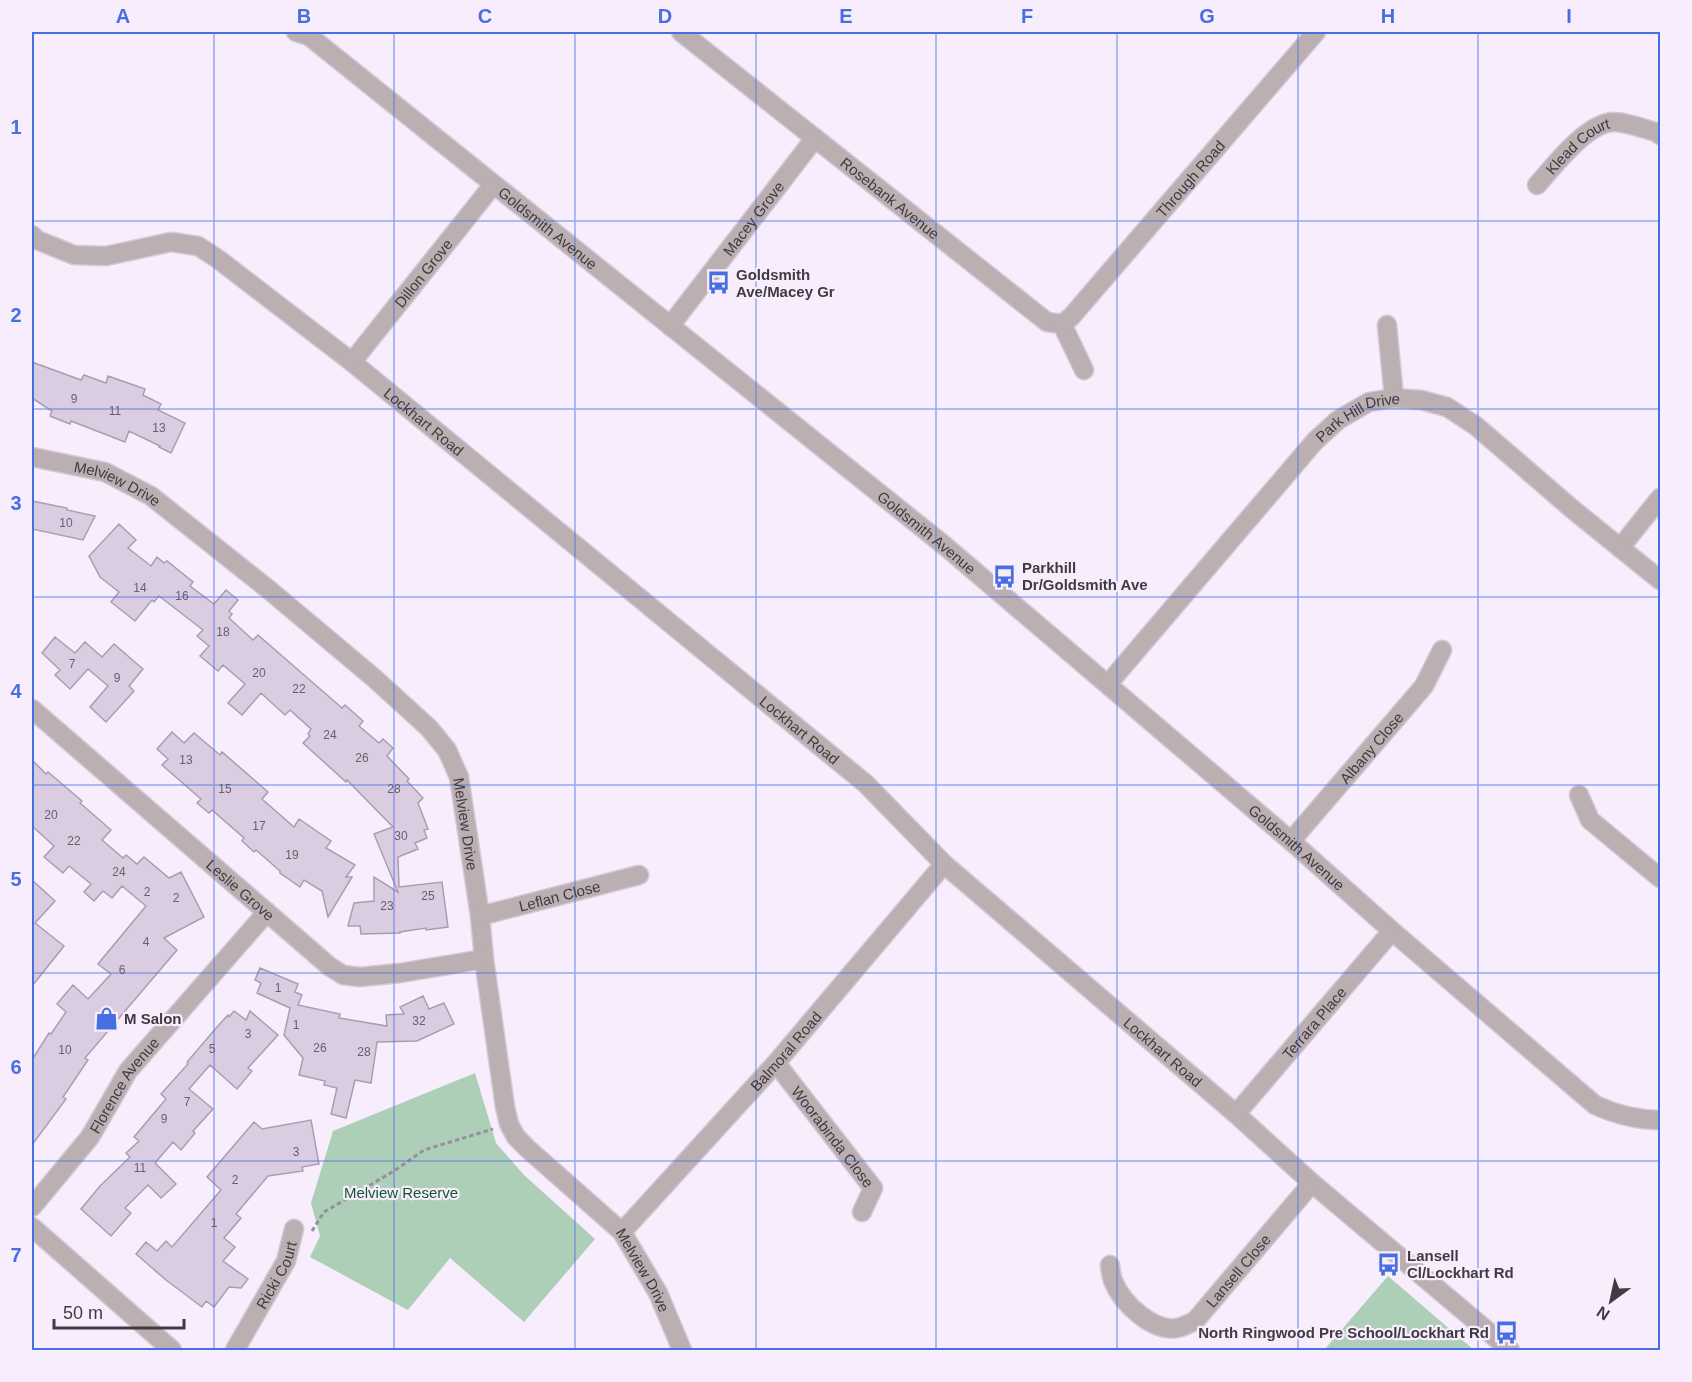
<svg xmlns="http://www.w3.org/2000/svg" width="1692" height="1382" font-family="Helvetica,sans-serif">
  <rect width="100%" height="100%" fill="#f8edfd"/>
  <path fill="#adceb7" d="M 475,1073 L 496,1143 L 524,1175 L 595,1239 L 524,1322 L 450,1258 L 408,1310 L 310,1257 L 320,1236 L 311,1203 L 333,1131 Z
    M 1388,1276 L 1474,1350 L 1324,1350 Z"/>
  <path fill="#dbcde1" stroke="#ab9db0" stroke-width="1.5" d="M 32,362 L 81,380 L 84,375 L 106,383 L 108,376 L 145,389 L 143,395 L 161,404 L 158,410 L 185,423 L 171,453 L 159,447 L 160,446 L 129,431 L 125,442 L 71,421 L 70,424 L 50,416 L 52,411 L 32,398 Z
    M 32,501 L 67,508 L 67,510 L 95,516 L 83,540 L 32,529 Z
    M 119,524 L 136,540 L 128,548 L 151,566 L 157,557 L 164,563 L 167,561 L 193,582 L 190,586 L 214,604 L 226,590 L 238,600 L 229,611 L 232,614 L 229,618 L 253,640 L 258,635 L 342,708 L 345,705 L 363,721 L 359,726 L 379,743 L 383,739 L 393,748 L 387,756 L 409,779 L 407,781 L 423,798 L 418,803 L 428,829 L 424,830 L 427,838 L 415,843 L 418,849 L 398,857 L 399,887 L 442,882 L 448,927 L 426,930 L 426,928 L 400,932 L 400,933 L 361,934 L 360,926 L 348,926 L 354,903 L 374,901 L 374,877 L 398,892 L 374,834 L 393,827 L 347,780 L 346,782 L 303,743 L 310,736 L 308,734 L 311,729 L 290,710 L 285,715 L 261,693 L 242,715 L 228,703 L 245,684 L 223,665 L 218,671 L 200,656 L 209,646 L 197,636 L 203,630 L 159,596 L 154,602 L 152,600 L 135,621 L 111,602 L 119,592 L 100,577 L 89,556 Z
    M 55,637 L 75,653 L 85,642 L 102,657 L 114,644 L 143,669 L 129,686 L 134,691 L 106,722 L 90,707 L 108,686 L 88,669 L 70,689 L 55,675 L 60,670 L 42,653 Z
    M 172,732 L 184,743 L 194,733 L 220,755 L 222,752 L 268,792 L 262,799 L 294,827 L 299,819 L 331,841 L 326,848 L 355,865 L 346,877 L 352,877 L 328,917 L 322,891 L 304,880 L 300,887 L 280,873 L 280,871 L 256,850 L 254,852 L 242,841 L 244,838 L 212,810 L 209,813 L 197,803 L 201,799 L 162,765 L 168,759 L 157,749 Z
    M 32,760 L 46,774 L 48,772 L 82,801 L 80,803 L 111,830 L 102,840 L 123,858 L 126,855 L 137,864 L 144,857 L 169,878 L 181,872 L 204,917 L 164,938 L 177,950 L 85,1058 L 88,1060 L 63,1097 L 66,1099 L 32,1145 L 32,1060 L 49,1033 L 51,1034 L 66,1012 L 57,1004 L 73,985 L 88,999 L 111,974 L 98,964 L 146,906 L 122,886 L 112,898 L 103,891 L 94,901 L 84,892 L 91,884 L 69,866 L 63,873 L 44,857 L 54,846 L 32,826 Z
    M 32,880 L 55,901 L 35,923 L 64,946 L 32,986 Z
    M 260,968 L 298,984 L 295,992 L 302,995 L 298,1005 L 340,1014 L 339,1018 L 387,1026 L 386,1015 L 404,1014 L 400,1007 L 423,996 L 429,1009 L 444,1003 L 454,1024 L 417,1041 L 377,1042 L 371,1083 L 355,1080 L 346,1118 L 331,1114 L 337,1088 L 324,1085 L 325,1081 L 299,1075 L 303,1058 L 284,1035 L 290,1008 L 257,993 L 261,983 L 255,980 Z
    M 234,1011 L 246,1020 L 250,1011 L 278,1035 L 248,1068 L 252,1071 L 237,1089 L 210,1065 L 189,1089 L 213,1109 L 193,1131 L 195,1133 L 181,1150 L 173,1142 L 155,1163 L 176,1184 L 161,1198 L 148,1185 L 125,1208 L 131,1213 L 111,1236 L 81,1209 L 100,1186 L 130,1157 L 126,1153 L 139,1141 L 134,1137 L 166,1099 L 161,1094 L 188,1064 L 187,1062 L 217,1027 L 228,1015 L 229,1017 Z
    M 311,1120 L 319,1164 L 302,1167 L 303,1171 L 268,1176 L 236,1214 L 241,1218 L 224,1238 L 235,1247 L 223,1261 L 248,1279 L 241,1288 L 229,1287 L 214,1307 L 206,1301 L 202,1307 L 166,1280 L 136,1254 L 146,1242 L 157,1251 L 166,1241 L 172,1247 L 221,1190 L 207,1177 L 254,1122 L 262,1129 Z"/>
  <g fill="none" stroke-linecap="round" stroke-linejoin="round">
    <defs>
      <g id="minor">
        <path id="s1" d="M 296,32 L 309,36 L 945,546 L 1291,841 L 1392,931 L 1595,1105 C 1617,1115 1637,1120 1660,1120"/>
        <path id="s2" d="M 681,32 L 1047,322 L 1062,324 L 1084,370"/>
        <path id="s3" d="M 1537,185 C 1554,166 1588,121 1615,122 C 1625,122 1645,129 1656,132 L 1660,135"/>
        <path id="s4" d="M 32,235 L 37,240 L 74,255 L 106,256 L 171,242 L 198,246 L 218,259 L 352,362 L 866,784 L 944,864 L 1236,1114 L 1312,1183 L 1510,1350"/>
        <path id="s5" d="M 1062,324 L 1071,317 L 1316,32"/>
        <path d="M 1387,325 L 1394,398"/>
        <path id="s6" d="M 670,326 L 815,138"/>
        <path id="s7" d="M 352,362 L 493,185"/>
        <path id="s8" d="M 32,457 L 105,472 L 151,496 L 268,589 L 374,678 L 429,728 L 447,750 L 459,777 L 480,916 L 484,959 L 505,1107 L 509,1124 L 516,1137 L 528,1149 L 622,1232 L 658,1293 L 682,1350"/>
        <path d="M 1620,548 L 1660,498"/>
        <path id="s9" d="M 1108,684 L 1315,441 L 1338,420 L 1369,402 L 1394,398 L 1421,400 L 1447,407 L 1476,426 L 1571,508 L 1660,580"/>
        <path id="s10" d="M 32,709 L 329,966 L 343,975 L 360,977 L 400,973 L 484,959"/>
        <path d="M 1579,795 L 1590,820 L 1660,878"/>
        <path id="s11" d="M 1291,841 L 1424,686 L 1442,650"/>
        <path id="s12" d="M 480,916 L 639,875"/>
        <path id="s13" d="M 776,1063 L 873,1188 L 862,1212"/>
        <path id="s14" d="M 1236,1114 L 1392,931"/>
        <path id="s15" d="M 32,1207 L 90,1137 L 128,1071 L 267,912"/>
        <path d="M 32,1227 L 172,1350"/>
        <path id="s16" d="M 622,1232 L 776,1063 L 944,864"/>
        <path id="s17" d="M 1110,1265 C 1111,1271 1111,1278 1114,1283 C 1123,1304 1153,1332 1177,1328 C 1183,1327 1190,1323 1195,1321 L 1312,1183"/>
        <path id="s18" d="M 235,1350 L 286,1261 L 294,1229"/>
      </g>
    </defs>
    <use href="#minor" stroke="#d3c9d8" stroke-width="21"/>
    <path stroke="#978f9b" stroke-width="3" stroke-dasharray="4.5 3" stroke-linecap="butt" d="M 312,1231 L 324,1212 L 394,1171 L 424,1150 L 493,1129"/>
    <use href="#minor" stroke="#bbafb1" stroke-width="18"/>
  </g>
  <path fill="none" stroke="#486fe2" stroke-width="1.5" stroke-opacity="0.55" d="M 214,32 L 214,1350M 394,32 L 394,1350M 575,32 L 575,1350M 756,32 L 756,1350M 936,32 L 936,1350M 1117,32 L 1117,1350M 1298,32 L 1298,1350M 1478,32 L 1478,1350M 32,221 L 1660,221M 32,409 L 1660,409M 32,597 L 1660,597M 32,785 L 1660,785M 32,973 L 1660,973M 32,1161 L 1660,1161"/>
  <defs>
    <symbol id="bus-bare" viewBox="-9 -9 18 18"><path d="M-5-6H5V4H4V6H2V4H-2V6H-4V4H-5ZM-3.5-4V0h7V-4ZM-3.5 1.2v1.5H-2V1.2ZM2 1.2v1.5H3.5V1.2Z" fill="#486fe2" stroke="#f8edfd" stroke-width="2.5" paint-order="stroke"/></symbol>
    <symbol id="shop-bare" viewBox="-9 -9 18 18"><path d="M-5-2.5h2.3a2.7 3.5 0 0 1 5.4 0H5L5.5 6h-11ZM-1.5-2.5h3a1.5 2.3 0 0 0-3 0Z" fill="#486fe2" stroke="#f8edfd" stroke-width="2.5" paint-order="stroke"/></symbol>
  </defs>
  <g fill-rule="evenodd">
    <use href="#bus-bare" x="702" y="266" width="33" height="33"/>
    <use href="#bus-bare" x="988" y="560" width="33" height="33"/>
    <use href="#shop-bare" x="90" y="1002" width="33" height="33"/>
    <use href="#bus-bare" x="1372" y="1248" width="33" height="33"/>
    <use href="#bus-bare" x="1490" y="1316" width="33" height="33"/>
  </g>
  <g text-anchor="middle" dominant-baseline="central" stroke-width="4.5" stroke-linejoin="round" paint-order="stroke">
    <g font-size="12" fill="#675f6a">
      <text x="74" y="399">9</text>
      <text x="115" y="411">11</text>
      <text x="159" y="428">13</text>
      <text x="66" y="523">10</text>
      <text x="140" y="588">14</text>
      <text x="182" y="596">16</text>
      <text x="223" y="632">18</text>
      <text x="72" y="664">7</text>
      <text x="259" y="673">20</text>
      <text x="117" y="678">9</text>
      <text x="299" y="689">22</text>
      <text x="330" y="735">24</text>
      <text x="362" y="758">26</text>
      <text x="186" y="760">13</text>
      <text x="225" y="789">15</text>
      <text x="394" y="789">28</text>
      <text x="51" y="815">20</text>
      <text x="259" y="826">17</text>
      <text x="401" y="836">30</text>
      <text x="74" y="841">22</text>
      <text x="292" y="855">19</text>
      <text x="119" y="872">24</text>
      <text x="147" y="892">2</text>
      <text x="428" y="896">25</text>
      <text x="176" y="898">2</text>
      <text x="387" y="906">23</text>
      <text x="146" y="942">4</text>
      <text x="122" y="970">6</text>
      <text x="278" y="988">1</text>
      <text x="419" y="1021">32</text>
      <text x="296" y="1025">1</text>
      <text x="248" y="1034">3</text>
      <text x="320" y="1048">26</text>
      <text x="212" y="1049">5</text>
      <text x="65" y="1050">10</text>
      <text x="364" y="1052">28</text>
      <text x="187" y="1102">7</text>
      <text x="164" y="1119">9</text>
      <text x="296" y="1152">3</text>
      <text x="140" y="1168">11</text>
      <text x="235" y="1180">2</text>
      <text x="214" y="1223">1</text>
    </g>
    <g font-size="15" fill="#403a42" stroke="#f8edfd">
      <text stroke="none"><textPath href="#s3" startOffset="57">Klead Court</textPath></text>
      <text stroke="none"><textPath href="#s5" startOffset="194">Through Road</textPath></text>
      <text stroke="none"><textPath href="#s2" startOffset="267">Rosebank Avenue</textPath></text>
      <text stroke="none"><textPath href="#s6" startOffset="136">Macey Grove</textPath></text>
      <text stroke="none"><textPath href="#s1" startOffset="320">Goldsmith Avenue</textPath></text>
      <text stroke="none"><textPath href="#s7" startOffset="114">Dillon Grove</textPath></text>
      <text stroke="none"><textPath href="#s4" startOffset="459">Lockhart Road</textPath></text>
      <text stroke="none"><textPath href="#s9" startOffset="370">Park Hill Drive</textPath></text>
      <text stroke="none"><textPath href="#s8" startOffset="90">Melview Drive</textPath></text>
      <text stroke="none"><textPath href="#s1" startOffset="806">Goldsmith Avenue</textPath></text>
      <text stroke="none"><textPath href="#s4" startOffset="945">Lockhart Road</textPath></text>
      <text stroke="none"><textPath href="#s11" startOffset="123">Albany Close</textPath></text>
      <text stroke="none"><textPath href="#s8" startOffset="594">Melview Drive</textPath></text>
      <text stroke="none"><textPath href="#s1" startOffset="1292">Goldsmith Avenue</textPath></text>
      <text stroke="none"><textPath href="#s10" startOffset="276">Leslie Grove</textPath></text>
      <text stroke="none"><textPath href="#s12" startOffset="82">Leflan Close</textPath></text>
      <text stroke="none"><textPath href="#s14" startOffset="120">Terrara Place</textPath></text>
      <text stroke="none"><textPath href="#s16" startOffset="244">Balmoral Road</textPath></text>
      <text stroke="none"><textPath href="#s4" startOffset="1431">Lockhart Road</textPath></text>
      <text stroke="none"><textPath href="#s15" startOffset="153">Florence Avenue</textPath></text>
      <text stroke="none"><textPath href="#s13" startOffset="93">Woorabinda Close</textPath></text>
      <text stroke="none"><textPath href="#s17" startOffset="186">Lansell Close</textPath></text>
      <text stroke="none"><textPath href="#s8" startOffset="1098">Melview Drive</textPath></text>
      <text stroke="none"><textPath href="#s18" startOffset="86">Ricki Court</textPath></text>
    </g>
    <g font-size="15" font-weight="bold" fill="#403a42" stroke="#f8edfd" text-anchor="start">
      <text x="736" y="274">Goldsmith<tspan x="736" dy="17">Ave/Macey Gr</tspan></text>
      <text x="1022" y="567">Parkhill<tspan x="1022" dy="17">Dr/Goldsmith Ave</tspan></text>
      <text x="124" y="1018">M Salon</text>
      <text x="1407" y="1255">Lansell<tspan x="1407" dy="17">Cl/Lockhart Rd</tspan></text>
      <text x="1489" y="1332" text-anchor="end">North Ringwood Pre School/Lockhart Rd</text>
    </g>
    <g font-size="15" fill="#115531" stroke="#f8edfd">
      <text x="401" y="1192">Melview Reserve</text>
    </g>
  </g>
  <rect width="1692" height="1382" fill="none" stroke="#f8edfd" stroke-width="66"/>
  <g transform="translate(1611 1301) rotate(213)" stroke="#f8edfd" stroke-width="4.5" paint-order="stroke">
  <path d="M0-4.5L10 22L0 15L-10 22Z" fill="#403a42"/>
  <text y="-9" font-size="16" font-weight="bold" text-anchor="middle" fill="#403a42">N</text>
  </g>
  <path d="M54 1319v9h130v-9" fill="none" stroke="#403a42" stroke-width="3"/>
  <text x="63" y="1319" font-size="18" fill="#403a42" stroke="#f8edfd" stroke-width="4.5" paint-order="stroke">50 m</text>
  <rect x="33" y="33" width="1626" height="1316" fill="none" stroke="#486fe2" stroke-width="2"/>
  <g font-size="20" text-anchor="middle" font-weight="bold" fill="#486fe2">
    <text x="123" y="23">A</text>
    <text x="304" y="23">B</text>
    <text x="485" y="23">C</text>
    <text x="665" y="23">D</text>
    <text x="846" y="23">E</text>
    <text x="1027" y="23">F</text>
    <text x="1207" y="23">G</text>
    <text x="1388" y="23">H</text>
    <text x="1569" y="23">I</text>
    <text x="16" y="134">1</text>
    <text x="16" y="322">2</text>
    <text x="16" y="510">3</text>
    <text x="16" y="698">4</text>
    <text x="16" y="886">5</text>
    <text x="16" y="1074">6</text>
    <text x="16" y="1262">7</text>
  </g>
</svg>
